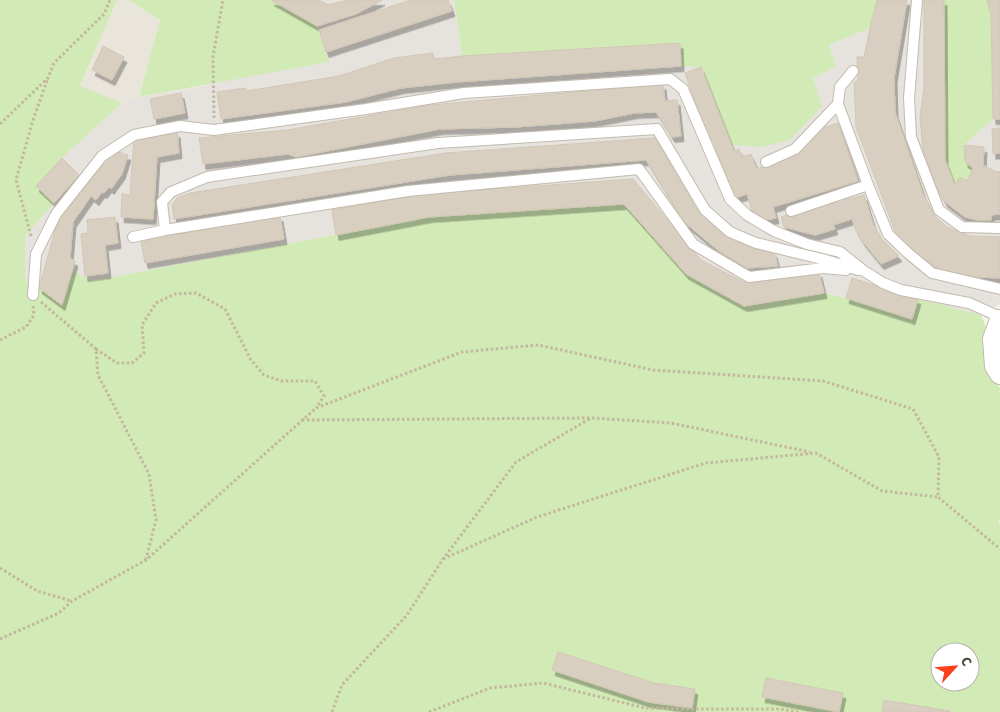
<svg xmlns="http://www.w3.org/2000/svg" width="1000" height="712" font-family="'Source Sans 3',sans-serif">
  <defs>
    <filter id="shadow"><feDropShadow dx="3" dy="5.5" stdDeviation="0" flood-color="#0004"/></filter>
  </defs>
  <rect width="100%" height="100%" fill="#f6f3ec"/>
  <path fill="#eae5da" d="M 117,0 L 128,0 L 160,20 L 139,97 L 122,103 L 80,87 Z"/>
  <path fill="#e6e2dd" d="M 271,0 L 454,0 L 462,56 L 680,43 L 701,67 L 813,77 L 829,45 L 870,28 L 877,0 L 944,0 L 960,177 L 967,181 L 964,145 L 993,119 L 991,15 L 987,0 L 1000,0 L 1000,304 L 981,315 L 918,299 L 912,319 L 846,298 L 824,293 L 744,306 L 686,274 L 624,204 L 429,217 L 92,281 L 62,305 L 39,289 L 25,281 L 25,236 L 54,203 L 36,186 L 62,158 L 122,103 L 139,97 L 208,85 Z"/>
  <path fill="#d2eab5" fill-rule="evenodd" d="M 0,0 L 117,0 L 80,86 L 122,103 L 62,158 L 36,186 L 54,203 L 25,236 L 25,281 L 39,288 L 61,305 L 72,271 L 92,281 L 429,217 L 624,204 L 686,273 L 744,306 L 824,293 L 846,298 L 911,319 L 918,299 L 981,315 L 986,327 L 983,340 L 990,372 L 1000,388 L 1000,520 L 999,520 L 1000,527 L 1000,712 L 0,712 ZM 940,652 L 970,652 L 970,682 L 940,682 Z
    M 128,0 L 271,0 L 317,26 L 329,62 L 139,97 L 160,20 Z
    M 454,0 L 877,0 L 870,28 L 829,45 L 836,66 L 813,78 L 822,106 L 790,140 L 761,147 L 732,145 L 701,67 L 681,66 L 680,43 L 462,56 Z
    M 944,0 L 987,0 L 991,15 L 993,119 L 964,145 L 965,162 L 973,168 L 967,181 L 960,178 L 955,185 L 945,160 Z"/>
  <path fill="#d8cfc1" stroke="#d3c7b4" filter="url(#shadow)" d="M 271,0 L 319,0 L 328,5 L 348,0 L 382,0 L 356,14 L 317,26 Z
    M 411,0 L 448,0 L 452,11 L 326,52 L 319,30 Z
    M 877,0 L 907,0 L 894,78 L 895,112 L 923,194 L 935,216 L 947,227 L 970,236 L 1000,237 L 1000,278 L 976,277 L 940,270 L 930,264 L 901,240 L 895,231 L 856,127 L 854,82 L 858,82 L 857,57 L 864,57 L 870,28 Z
    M 924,0 L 944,0 L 945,160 L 955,185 L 960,177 L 967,181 L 973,168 L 965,162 L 964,145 L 984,147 L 983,165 L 994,171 L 1000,172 L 1000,214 L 991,215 L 991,220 L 977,220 L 965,217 L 945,202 L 932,180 L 924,159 L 920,118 L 924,86 Z
    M 987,0 L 1000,0 L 1000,119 L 993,119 L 991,15 Z
    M 680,43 L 681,66 L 457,82 L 401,88 L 346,102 L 221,119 L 217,92 L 246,88 L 247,91 L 339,76 L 394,58 L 433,53 L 434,59 L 462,56 Z
    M 103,46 L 124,57 L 112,80 L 92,70 Z
    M 701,67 L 734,151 L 739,149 L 742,157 L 751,154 L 757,169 L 798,152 L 817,130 L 838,123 L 858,181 L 773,207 L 776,218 L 766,220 L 753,214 L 747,194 L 735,198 L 702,122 L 685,73 Z
    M 663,84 L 665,101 L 677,100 L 681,136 L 672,137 L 656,112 L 635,113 L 595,121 L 516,127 L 440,129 L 296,157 L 288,154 L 203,164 L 199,138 L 287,130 L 431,105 Z
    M 181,93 L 185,113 L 154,119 L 150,99 Z
    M 1000,128 L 1000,153 L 993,154 L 992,129 Z
    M 177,132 L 179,153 L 157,157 L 153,219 L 121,217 L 122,194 L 130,195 L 134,138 Z
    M 655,138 L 697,210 L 726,235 L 755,249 L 774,252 L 778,266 L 747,268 L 719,251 L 684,222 L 646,160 L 450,175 L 174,219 L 172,205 L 177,198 L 190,193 L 446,153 Z
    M 115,151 L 128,155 L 122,174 L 111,189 L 109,187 L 104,193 L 102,192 L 96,200 L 91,196 L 73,222 L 70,258 L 75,261 L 62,305 L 39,288 L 58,220 Z
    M 62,158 L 79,175 L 54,203 L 36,186 Z
    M 633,179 L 701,260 L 745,283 L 819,272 L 824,293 L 744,306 L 686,274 L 624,204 L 429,217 L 336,235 L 332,210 L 424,194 Z
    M 864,195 L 873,224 L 881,238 L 899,256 L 881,264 L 863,242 L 856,231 L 852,219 L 833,225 L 835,229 L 815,235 L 784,227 L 781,217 L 848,196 L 849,199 Z
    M 280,216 L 284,239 L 145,263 L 141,241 Z
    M 115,217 L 118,243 L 105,245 L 108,273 L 85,276 L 81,234 L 88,233 L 87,220 Z
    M 852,278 L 918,299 L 912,319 L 846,298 Z
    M 558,652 L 654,683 L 695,689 L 692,708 L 648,702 L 552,670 Z
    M 766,678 L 843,693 L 839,712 L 762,697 Z
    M 884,700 L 950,711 L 950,712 L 882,712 Z"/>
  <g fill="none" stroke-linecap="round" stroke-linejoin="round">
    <defs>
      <path id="service" d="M 917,0 L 909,98 L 911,137 L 939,210 L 962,227 L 1000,228
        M 853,71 L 840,87 L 838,104 L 868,185 L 888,234 L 909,254 L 932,273 L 1000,289
        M 766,162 L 795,149 L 838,104
        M 791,211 L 868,185
        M 165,230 L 408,191 L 639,169 L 693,244 L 749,277 L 823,268 L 846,270
        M 133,237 L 165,230 L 162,202 L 171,192 L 207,177 L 438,143 L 657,129 L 705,210 L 730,232 L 756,243 L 826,260 L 858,270
        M 33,295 L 36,254 L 56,214 L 102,156 L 134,135 L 180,126 L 214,130 L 366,109 L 464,93 L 670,79 L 683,89 L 730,199 L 747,215 L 774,231 L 807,244 L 840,252 L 864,271 L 883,283 L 901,290 L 969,303 L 1000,317"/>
      <path id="minor" d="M 1000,320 L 993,339 L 995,366 L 1000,374"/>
    </defs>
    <use href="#service" stroke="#c2bbae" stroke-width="12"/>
    <use href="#minor" stroke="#c2bbae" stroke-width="22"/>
    <path stroke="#c4b79f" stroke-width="3" stroke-dasharray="2.5 2.5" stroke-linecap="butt" d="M 214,118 L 213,56 L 223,0
      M 0,124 L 48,78 L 54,63 L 104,14 L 110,0
      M 31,236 L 16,180 L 33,120 L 48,78
      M 41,302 L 96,349 L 98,375 L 149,474 L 156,520 L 146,559
      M 0,340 L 26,327 L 34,315 L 33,306
      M 96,349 L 117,363 L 132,363 L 144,353 L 142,325 L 156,303 L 175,294 L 196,293 L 225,309 L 251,360 L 264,375 L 281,381 L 315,381 L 324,396 L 316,408
      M 302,420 L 592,418 L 671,423 L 810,452
      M 443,559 L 537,517 L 706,463 L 816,453 L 882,491 L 938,497
      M 0,568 L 37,591 L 72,601
      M 0,639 L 59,613 L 72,601 L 146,560 L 316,408 L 462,352 L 538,345 L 653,370 L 823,381 L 913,409 L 939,457 L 938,497 L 1000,549
      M 332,712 L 342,685 L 407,615 L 443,559 L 516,462 L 591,418
      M 429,712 L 490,688 L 543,683 L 645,708 L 693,709 L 780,709 L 799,712"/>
    <use href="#service" stroke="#fff" stroke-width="10"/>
    <use href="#minor" stroke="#fff" stroke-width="20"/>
  </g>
  <g transform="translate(955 667) rotate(64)"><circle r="24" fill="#ffffff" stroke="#b7b4b0"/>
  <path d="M0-4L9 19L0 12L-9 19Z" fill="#fc3f1d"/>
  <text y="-8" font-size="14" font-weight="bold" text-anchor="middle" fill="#4b4439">С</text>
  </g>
</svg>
